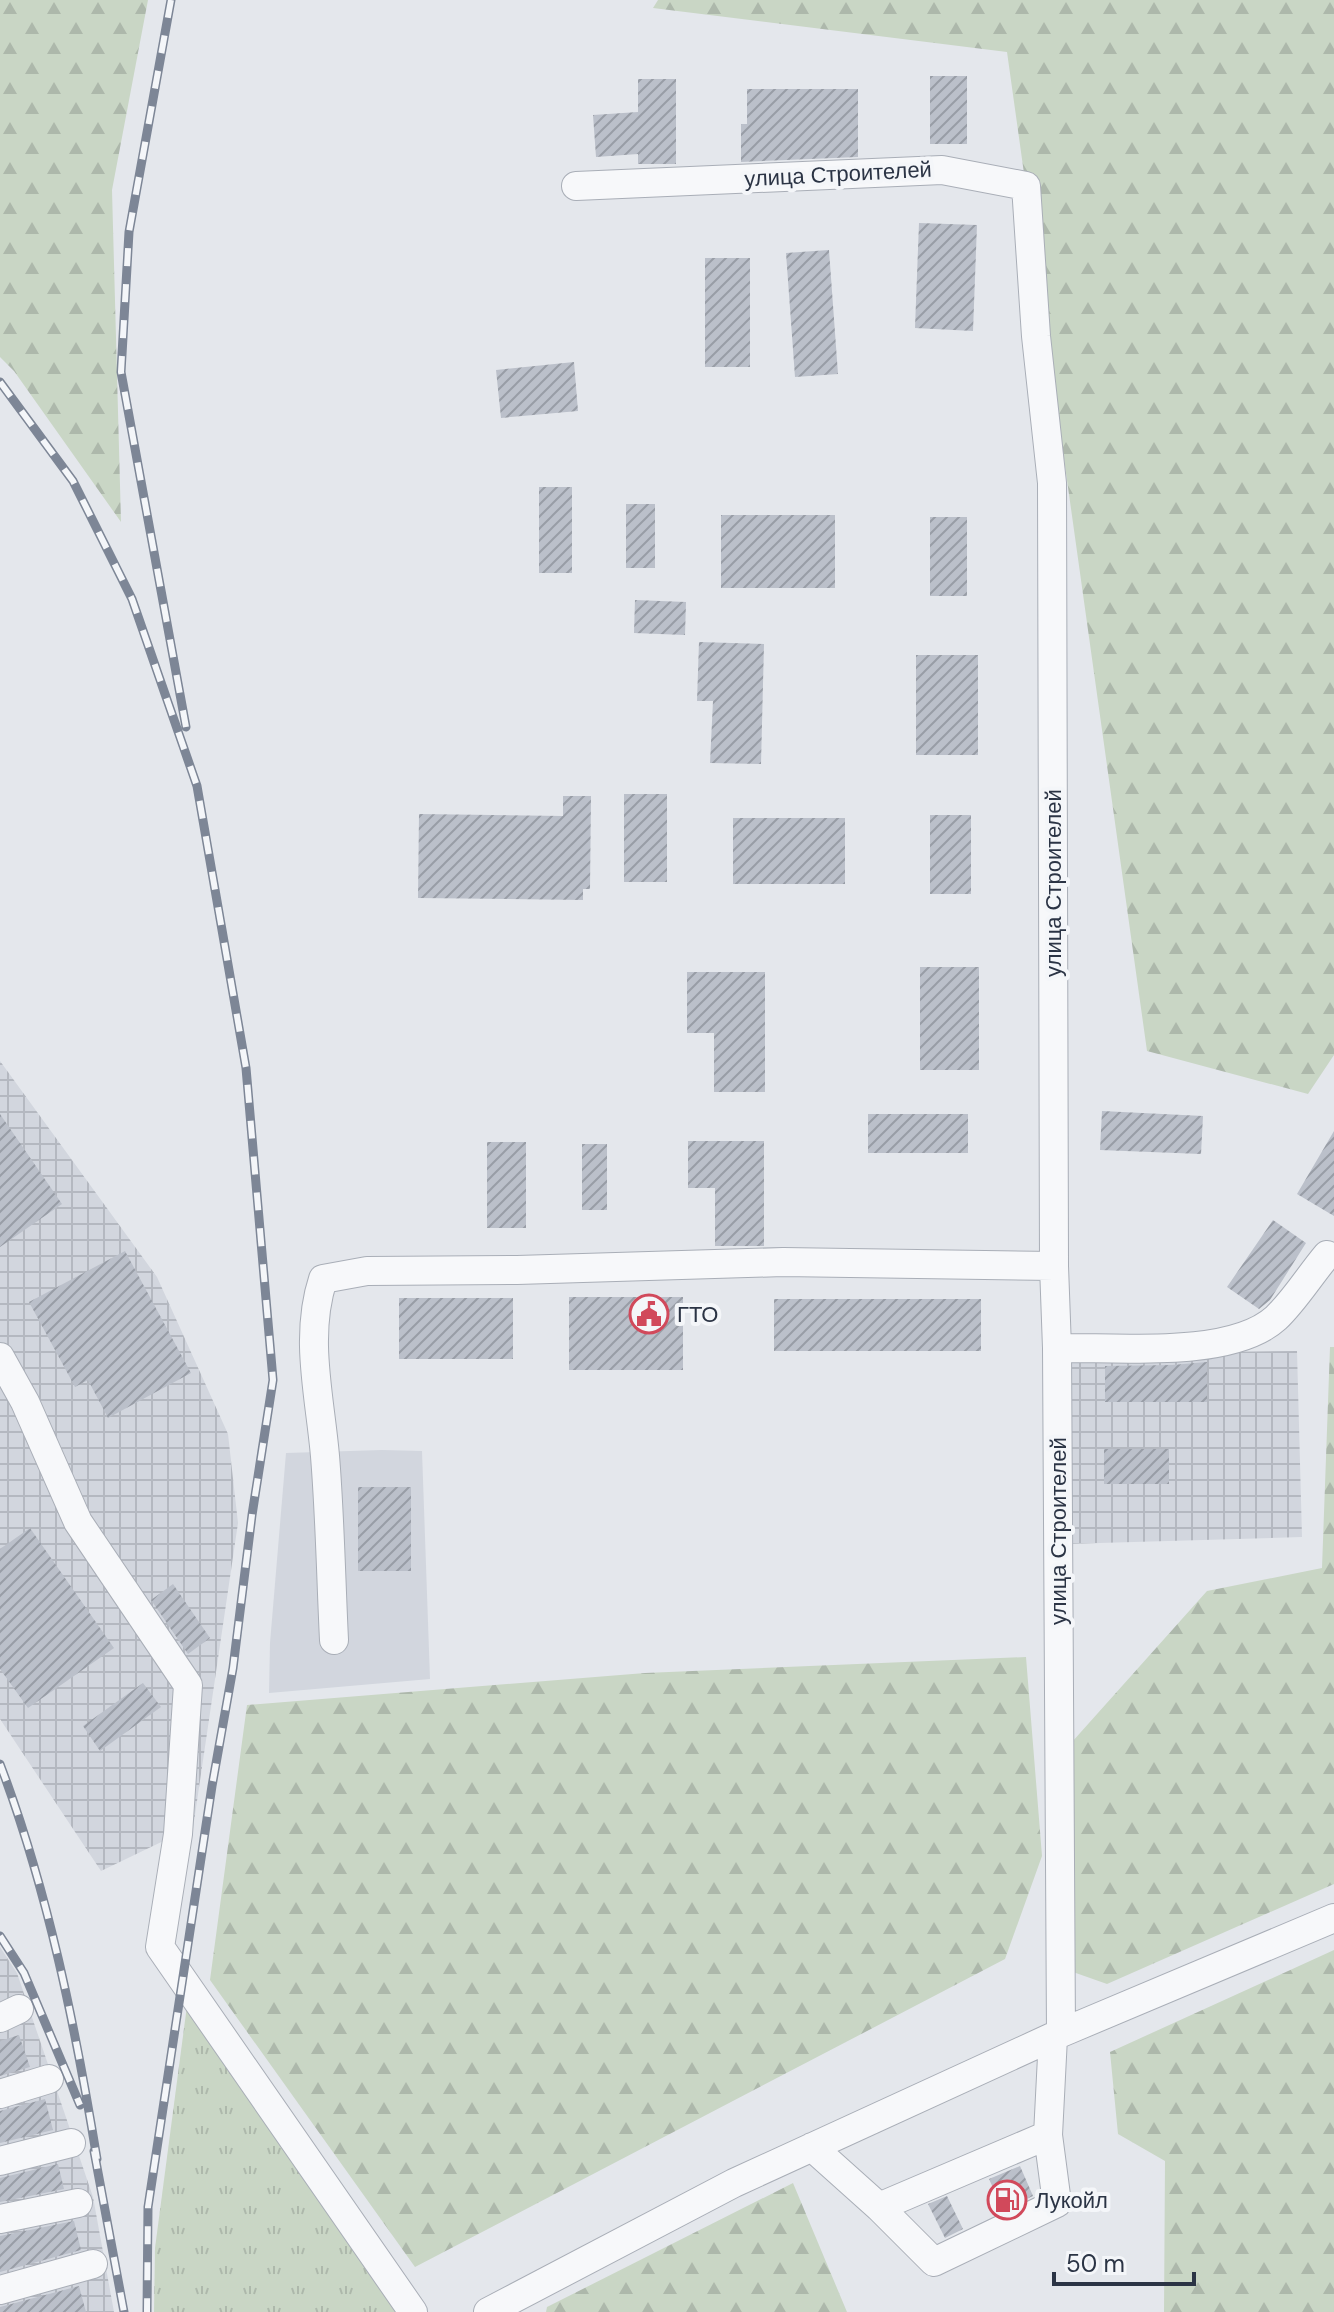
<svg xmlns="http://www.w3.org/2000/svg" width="1334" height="2312" font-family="'DM Sans',sans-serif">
  <defs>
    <pattern id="industrial-grid" width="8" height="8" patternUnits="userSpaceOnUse" patternTransform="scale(2)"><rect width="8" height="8" fill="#d2d6de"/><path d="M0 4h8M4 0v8" fill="none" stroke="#b4b8c0"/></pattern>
    <pattern id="grass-tufts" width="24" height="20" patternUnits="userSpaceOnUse" patternTransform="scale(2)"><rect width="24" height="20" fill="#c9d6c5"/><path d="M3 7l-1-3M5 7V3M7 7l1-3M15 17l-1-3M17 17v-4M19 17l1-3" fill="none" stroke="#adb8ab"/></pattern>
    <pattern id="forest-firs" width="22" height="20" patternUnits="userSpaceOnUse" patternTransform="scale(2)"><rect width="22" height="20" fill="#c9d6c5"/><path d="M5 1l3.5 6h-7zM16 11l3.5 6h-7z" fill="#adb8ab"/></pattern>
    <pattern id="building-hatch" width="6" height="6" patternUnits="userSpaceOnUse" patternTransform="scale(2)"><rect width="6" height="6" fill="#bbc0ca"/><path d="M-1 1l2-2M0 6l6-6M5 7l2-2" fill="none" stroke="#989da6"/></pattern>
  </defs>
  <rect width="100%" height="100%" fill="#e4e7ec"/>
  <path fill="#d2d6de" d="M 382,1450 L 422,1451 L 430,1679 L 269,1693 L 270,1643 L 286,1453 Z"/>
  <path fill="url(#industrial-grid)" d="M 0,1061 L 157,1277 L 228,1434 L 238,1523 L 192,1835 L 178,1834 L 101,1871 L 0,1719 Z
    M 1297,1351 L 1302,1537 L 1065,1544 L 1063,1354 Z
    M 0,1947 L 17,1973 L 93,2197 L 114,2312 L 0,2312 Z"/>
  <path fill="url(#grass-tufts)" d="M 188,1998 L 401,2312 L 154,2312 L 155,2248 Z"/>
  <path fill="url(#forest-firs)" d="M 0,0 L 148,0 L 112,190 L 121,522 L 14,371 L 0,357 Z
    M 658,0 L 1334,0 L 1334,1055 L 1308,1094 L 1147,1051 L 1007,52 L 653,8 Z
    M 1330,1347 L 1334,1347 L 1334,1884 L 1107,1984 L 1073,1972 L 1072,1742 L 1207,1591 L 1322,1568 Z
    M 1026,1657 L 1042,1856 L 1005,1959 L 415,2267 L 210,1980 L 247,1705 L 645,1673 Z
    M 1334,1950 L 1334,2312 L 1164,2312 L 1165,2161 L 1118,2134 L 1110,2052 Z
    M 793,2183 L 847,2312 L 546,2312 L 547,2307 Z"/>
  <path fill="url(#building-hatch)" d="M 930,76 L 967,76 L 967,144 L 930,144 Z
    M 638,79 L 676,79 L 676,164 L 638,164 L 638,154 L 596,157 L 593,115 L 638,112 Z
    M 747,89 L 858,89 L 858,157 L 741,162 L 741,124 L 747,124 Z
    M 919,223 L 977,225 L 973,331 L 915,328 Z
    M 829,250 L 838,374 L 795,377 L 786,253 Z
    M 705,258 L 750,258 L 750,367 L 705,367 Z
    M 574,362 L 578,411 L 501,418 L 496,370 Z
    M 539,487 L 572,487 L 572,573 L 539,573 Z
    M 626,504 L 655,504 L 655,568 L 626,568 Z
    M 721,515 L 835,515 L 835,588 L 721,588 Z
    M 930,517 L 967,517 L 967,596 L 930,596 Z
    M 635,600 L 686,602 L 685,635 L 634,633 Z
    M 699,642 L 764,644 L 761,764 L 710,763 L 713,701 L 697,701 Z
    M 916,655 L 978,655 L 978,755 L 916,755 Z
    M 624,794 L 667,794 L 667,882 L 624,882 Z
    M 563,796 L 591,796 L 590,889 L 583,889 L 583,900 L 418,898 L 419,814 L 563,816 Z
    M 930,815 L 971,815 L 971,894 L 930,894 Z
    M 733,818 L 845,818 L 845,884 L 733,884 Z
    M 920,967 L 979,967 L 979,1070 L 920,1070 Z
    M 687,972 L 765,972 L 765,1092 L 714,1092 L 714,1033 L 687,1033 Z
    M 1102,1111 L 1203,1116 L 1201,1154 L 1100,1150 Z
    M 0,1114 L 62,1204 L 0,1247 Z
    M 868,1114 L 968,1114 L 968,1153 L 868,1153 Z
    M 1334,1131 L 1334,1216 L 1297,1194 Z
    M 688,1141 L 764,1141 L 764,1246 L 715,1246 L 715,1188 L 688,1188 Z
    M 487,1142 L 526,1142 L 526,1228 L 487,1228 Z
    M 582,1144 L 607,1144 L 607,1210 L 582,1210 Z
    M 1273,1220 L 1306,1243 L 1270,1300 L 1259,1309 L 1227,1287 Z
    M 125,1251 L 191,1373 L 108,1418 L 88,1380 L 75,1387 L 29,1302 Z
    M 569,1297 L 683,1297 L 683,1370 L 569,1370 Z
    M 399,1298 L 513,1298 L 513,1359 L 399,1359 Z
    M 774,1299 L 981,1299 L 981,1351 L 774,1351 Z
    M 1207,1362 L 1207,1402 L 1105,1402 L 1105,1366 L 1172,1365 Z
    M 1104,1449 L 1169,1449 L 1169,1484 L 1104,1484 Z
    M 358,1487 L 411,1487 L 411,1571 L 358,1571 Z
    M 30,1528 L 114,1648 L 28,1708 L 0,1669 L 0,1549 Z
    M 173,1584 L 210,1638 L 188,1654 L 151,1600 Z
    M 143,1683 L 161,1707 L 100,1751 L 83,1726 Z
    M 19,2035 L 30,2067 L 0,2076 L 0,2041 Z
    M 45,2099 L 53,2130 L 0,2143 L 0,2111 Z
    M 58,2164 L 64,2189 L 0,2202 L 0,2178 Z
    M 1020,2166 L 1033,2196 L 1003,2210 L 989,2179 Z
    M 947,2196 L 963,2229 L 945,2238 L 928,2204 Z
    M 74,2221 L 81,2250 L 0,2272 L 0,2236 Z
    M 79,2286 L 86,2312 L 0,2312 L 0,2307 Z"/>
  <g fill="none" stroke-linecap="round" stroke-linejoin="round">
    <defs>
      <path id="minor" d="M 576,186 L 942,170 L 1026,186 L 1036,336 L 1052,483 L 1054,1266 L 1057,1348 L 1061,2033
        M 1057,1348 C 1116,1347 1231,1359 1276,1318 C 1295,1300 1310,1275 1327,1255
        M 0,1357 L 25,1402 L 78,1522 L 188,1685 L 178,1834 L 160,1947 L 413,2312
        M 334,1640 C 331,1579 330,1517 325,1456 C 320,1397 304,1337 323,1279 L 367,1271 L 517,1270 L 783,1262 L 1054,1266
        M 0,2018 L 19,2009
        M 0,2094 L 49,2079
        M 812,2147 L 879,2207 L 1048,2135 L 1053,2037
        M 0,2161 L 71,2143
        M 879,2207 L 934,2262 L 1057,2203 L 1048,2135
        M 0,2219 L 78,2203
        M 0,2290 L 93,2264
        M 488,2312 L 734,2183 L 1061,2033 L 1334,1918"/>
    </defs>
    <use href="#minor" stroke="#a9aeb7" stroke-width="30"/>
    <use href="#minor" stroke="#f7f8fa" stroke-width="28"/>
    <defs>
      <path id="rail" d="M 171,0 L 129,232 L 121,372 L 186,727
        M 0,382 L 73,481 L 132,599 L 197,786 L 246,1068 L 273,1380 L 252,1515 L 233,1668 L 212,1786 L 148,2207 L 147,2312
        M 0,1764 C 48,1891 75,2025 97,2159
        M 0,1936 L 24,1973 L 80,2105
        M 94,2151 L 124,2312"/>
    </defs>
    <use href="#rail" stroke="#7d8696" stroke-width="9"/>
    <use href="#rail" stroke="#f4f6f9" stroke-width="6" stroke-dasharray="18" stroke-linecap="butt"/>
  </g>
  <defs>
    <symbol id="civic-ring" viewBox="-11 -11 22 22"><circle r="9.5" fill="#f4f6f9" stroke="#d1495b" stroke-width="1.5"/><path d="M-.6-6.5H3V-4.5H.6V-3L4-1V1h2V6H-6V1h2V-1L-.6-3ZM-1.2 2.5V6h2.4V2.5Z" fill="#d1495b"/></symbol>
    <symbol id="fuel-ring" viewBox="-11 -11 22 22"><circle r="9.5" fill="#f4f6f9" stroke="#d1495b" stroke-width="1.5"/><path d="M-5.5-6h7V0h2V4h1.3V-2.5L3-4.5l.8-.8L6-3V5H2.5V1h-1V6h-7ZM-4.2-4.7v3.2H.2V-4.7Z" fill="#d1495b"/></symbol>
  </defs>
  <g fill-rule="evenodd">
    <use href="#civic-ring" x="627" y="1292" width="44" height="44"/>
    <use href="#fuel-ring" x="985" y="2178" width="44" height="44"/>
  </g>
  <g text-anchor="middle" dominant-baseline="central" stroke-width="8" stroke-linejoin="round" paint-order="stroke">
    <g font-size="22" fill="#2b3445" stroke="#f4f6f9">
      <text transform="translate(838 174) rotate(-3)">улица Строителей</text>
      <text transform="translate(1053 883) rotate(-90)">улица Строителей</text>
      <text transform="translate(1058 1531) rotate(-90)">улица Строителей</text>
    </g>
    <g font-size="22" fill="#2b3445" stroke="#f4f6f9" text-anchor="start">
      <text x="677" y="1314">ГТО</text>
      <text x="1035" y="2200">Лукойл</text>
    </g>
  </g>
  <path d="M1054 2272v12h140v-12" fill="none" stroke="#2b3445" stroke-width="4"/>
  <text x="1066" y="2272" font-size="24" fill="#2b3445" stroke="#f4f6f9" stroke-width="6" paint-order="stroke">50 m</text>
</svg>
